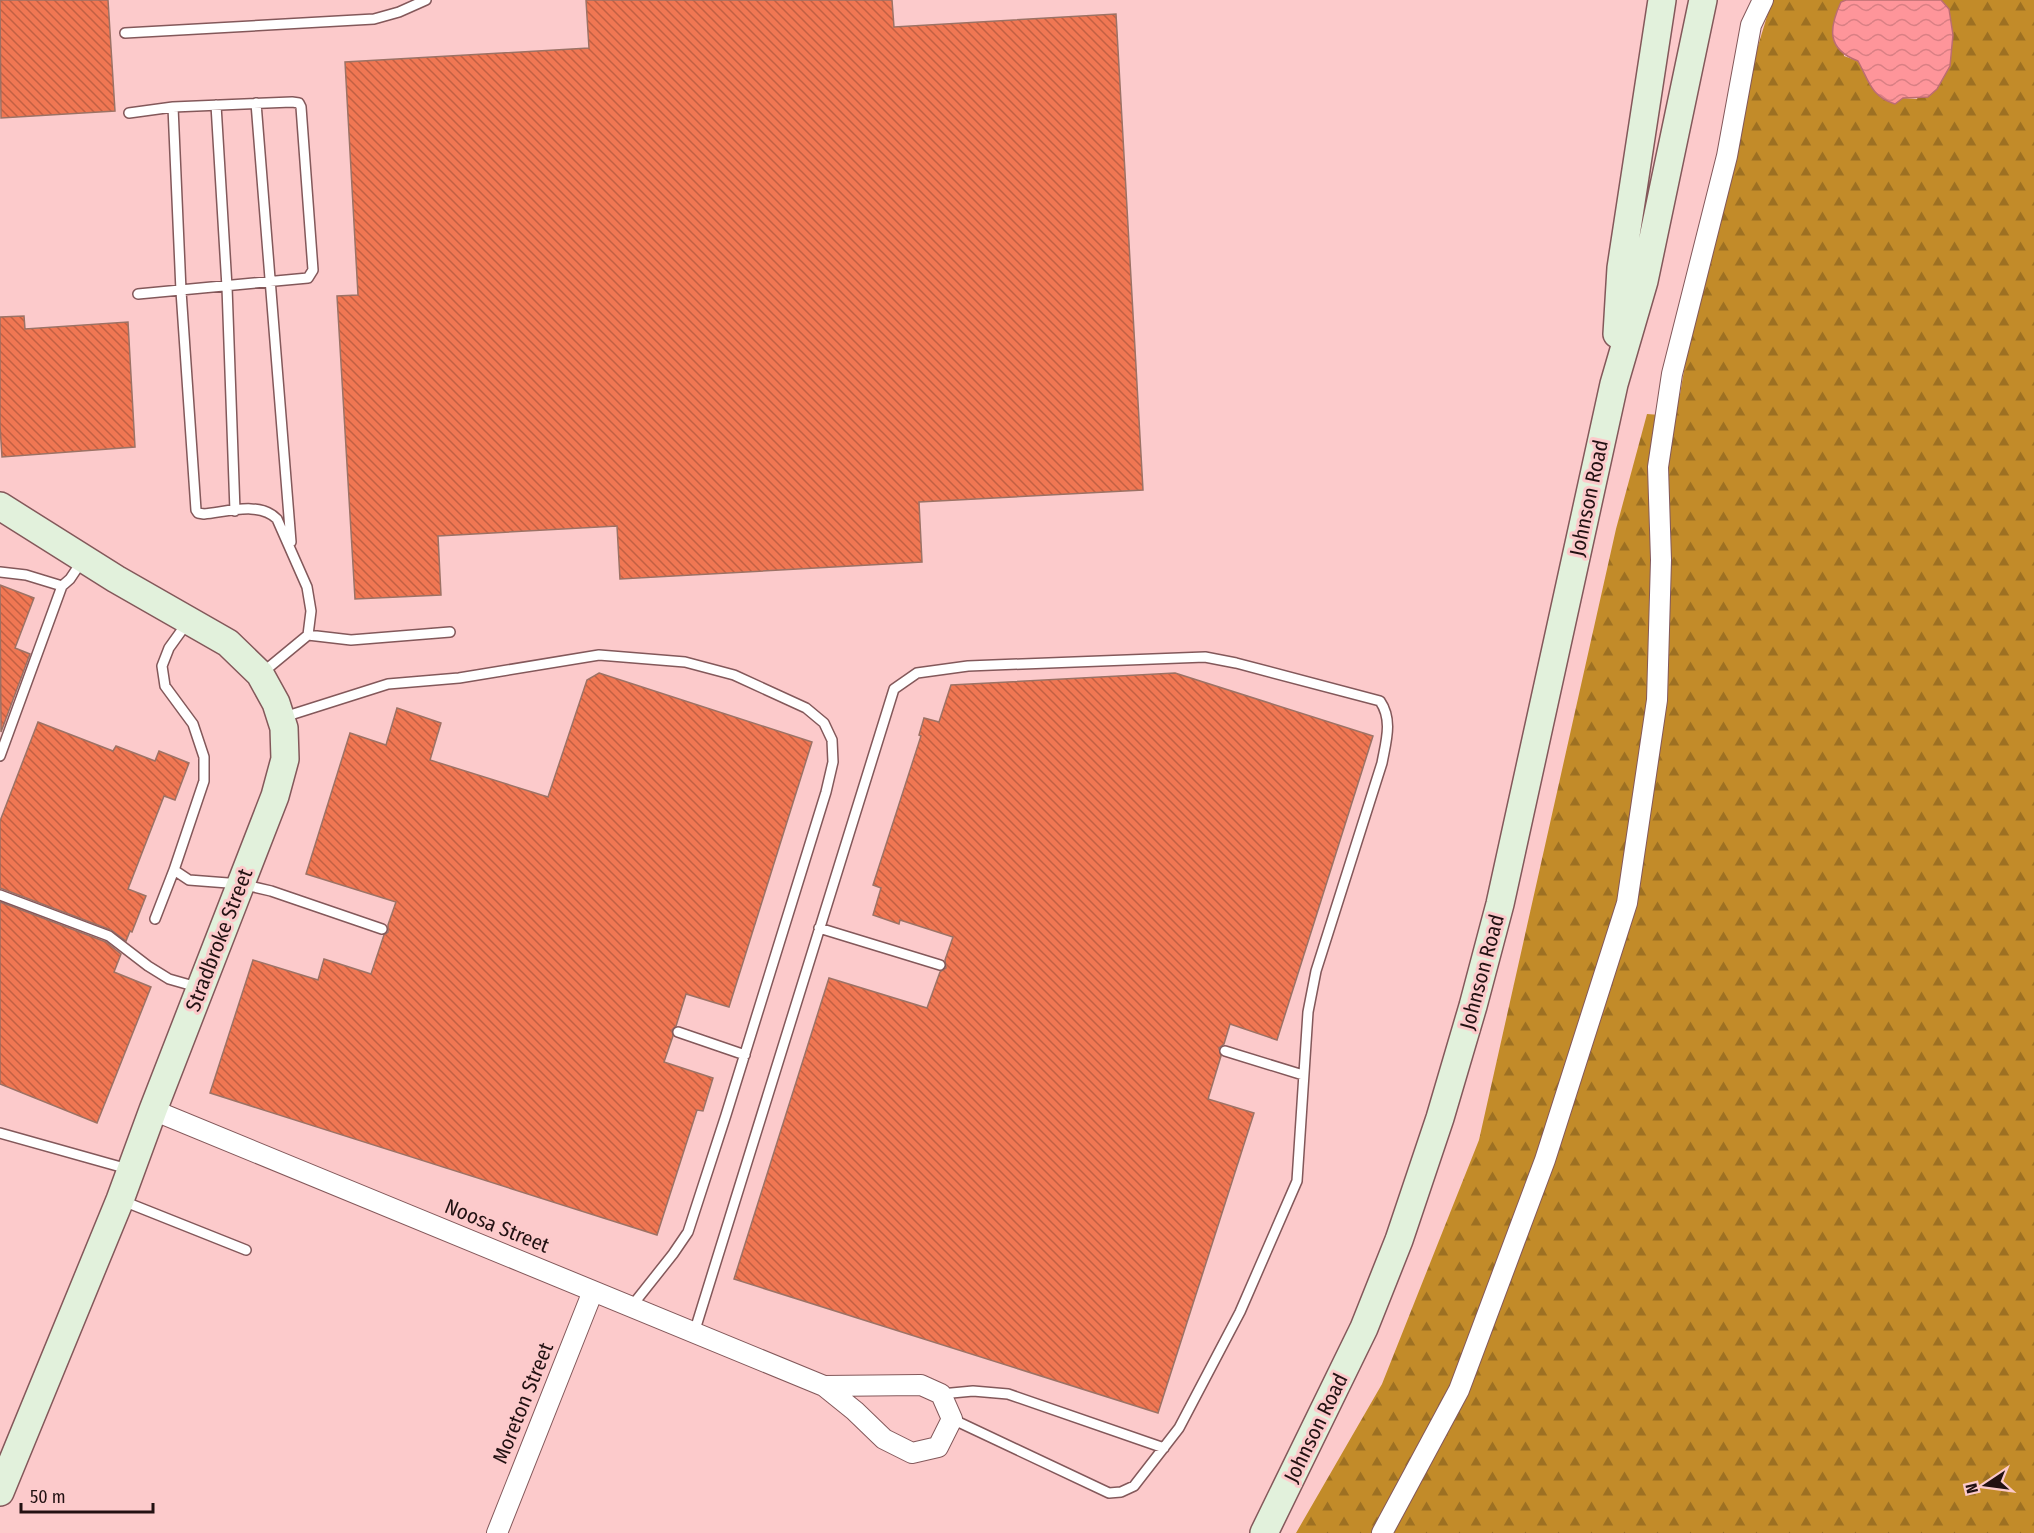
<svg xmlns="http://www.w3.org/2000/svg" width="2034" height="1533" font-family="'Fira Sans Condensed',sans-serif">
  <defs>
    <pattern id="forest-firs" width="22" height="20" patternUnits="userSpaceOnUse" patternTransform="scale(1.5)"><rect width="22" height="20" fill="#c28b29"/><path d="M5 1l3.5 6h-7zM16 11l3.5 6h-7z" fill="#9d7022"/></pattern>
    <pattern id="water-waves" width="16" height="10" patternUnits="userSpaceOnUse" patternTransform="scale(1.5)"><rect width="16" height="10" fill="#fe959a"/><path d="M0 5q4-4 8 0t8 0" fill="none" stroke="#d97f84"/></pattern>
    <pattern id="building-back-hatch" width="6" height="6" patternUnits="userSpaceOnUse" patternTransform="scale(1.5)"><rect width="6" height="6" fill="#f07753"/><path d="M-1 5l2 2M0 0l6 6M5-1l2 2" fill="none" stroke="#c26043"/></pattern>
  </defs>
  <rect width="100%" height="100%" fill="#fccacb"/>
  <path fill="url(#forest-firs)" d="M 1772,0 L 1846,0 L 1841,2 L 1844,56 L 1858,61 L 1865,74 L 1903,98 L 1917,99 L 1949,9 L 1941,0 L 2034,0 L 2034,1533 L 1296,1533 L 1382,1384 L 1479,1140 L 1616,529 L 1647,414 L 1673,416 L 1680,394 L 1694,312 L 1754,59 Z"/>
  <path fill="url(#water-waves)" stroke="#bc6d71" stroke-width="1.5" d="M 1846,0 L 1941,0 L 1949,9 L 1953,35 L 1950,66 L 1937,89 L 1928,97 L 1903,98 L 1895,104 C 1871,97 1869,81 1858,61 C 1826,49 1829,28 1841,2 Z"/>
  <path fill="url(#building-back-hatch)" stroke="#9c7265" stroke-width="1.5" d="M 0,0 L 108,0 L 115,111 L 1,118 Z
    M 586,0 L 892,0 L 894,27 L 1116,14 L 1143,490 L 919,502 L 922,562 L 620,579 L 617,526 L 438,536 L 441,595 L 355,599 L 337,296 L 358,295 L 345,62 L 589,48 Z
    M 24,316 L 25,329 L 128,322 L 135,447 L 2,457 L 0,426 L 0,317 Z
    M 0,585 L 34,598 L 15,648 L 30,654 L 1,732 Z
    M 599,673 L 812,742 L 729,1007 L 686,994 L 676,1026 L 672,1030 L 673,1036 L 664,1062 L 713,1078 L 703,1111 L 697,1110 L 657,1235 L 210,1093 L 253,960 L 318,980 L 324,959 L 371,974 L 384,935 L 388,932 L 388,925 L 396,902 L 306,874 L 350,733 L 386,745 L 397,708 L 441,723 L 430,760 L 548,797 L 587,680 Z
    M 1175,673 L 1373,736 L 1277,1040 L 1230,1024 L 1224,1044 L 1219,1048 L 1221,1056 L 1208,1099 L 1254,1113 L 1158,1413 L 734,1279 L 829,978 L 927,1008 L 940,972 L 946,968 L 945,960 L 953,937 L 900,920 L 899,924 L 873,915 L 881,888 L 873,885 L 921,736 L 919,735 L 924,718 L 939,722 L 951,685 Z
    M 38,722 L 113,751 L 116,746 L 155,761 L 159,751 L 189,763 L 175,800 L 164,796 L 128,889 L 146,896 L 132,932 L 130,931 L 126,941 L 111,930 L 0,888 L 0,821 Z
    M 0,902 L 106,942 L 121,954 L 114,972 L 151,987 L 97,1123 L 0,1084 Z"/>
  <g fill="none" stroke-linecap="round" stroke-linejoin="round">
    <defs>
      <path id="lane" d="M 125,33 L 374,19 L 399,12 L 426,0
        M 256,103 L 291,542
        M 216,105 L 227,287 L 235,511
        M 129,113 L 173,107 L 181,291 L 196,510 L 198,513 L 204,514 C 226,512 260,501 277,519 L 307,587 L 311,611 L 308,635
        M 138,294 L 308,278 L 313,270 L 301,107 L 299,103 L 292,102 L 173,107
        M 0,572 L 26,575 L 62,586
        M 262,673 L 308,635 L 351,640 L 450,632
        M 284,717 L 388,684 L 459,678 L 599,655 L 685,662 L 734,675 L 806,708 L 824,723 L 832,740 L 833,762 L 826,792 L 726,1115 L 688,1232 L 673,1254 L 631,1307
        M 0,756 L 62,586 L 70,579 L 82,561
        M 174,870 L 204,781 L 204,757 L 193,724 L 165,686 L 162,666 L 169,648 L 187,623
        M 0,895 L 109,936 L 148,966 L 169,979 L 197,987
        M 155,919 L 174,870 L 189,880 L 241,884 L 271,891 L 382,929
        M 819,928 L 940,965
        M 678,1032 L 745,1055
        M 1225,1051 L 1303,1075
        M 0,1133 L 128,1169
        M 123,1201 L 246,1250
        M 694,1333 L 894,689 L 917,673 L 968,666 L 1205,657 L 1236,663 L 1380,701 C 1393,720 1386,741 1382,763 L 1316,971 L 1308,1012 L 1297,1181 L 1240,1312 L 1179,1428 L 1134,1486 L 1121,1492 L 1109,1493 L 952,1419
        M 941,1394 L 973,1391 L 1008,1394 L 1164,1448"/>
      <path id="street" d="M 153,1110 L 824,1386 L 855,1411 L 884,1439 L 912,1453 L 938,1447 L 952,1419 L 941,1394 L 921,1385 L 824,1386
        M 497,1533 L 593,1291
        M 1382,1533 L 1459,1390 L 1545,1160 L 1627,903 L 1657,700 L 1661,560 L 1658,467 L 1672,374 L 1727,156 L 1751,25 L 1763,0"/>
      <path id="secondary" d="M 1617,334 L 1621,268 L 1662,0
        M 0,506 L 116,579 L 228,643 L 260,674 L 276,703 L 284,728 L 285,759 L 275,796 L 153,1110 L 120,1200 L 0,1492
        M 1264,1533 L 1364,1328 L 1399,1240 L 1440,1118 L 1473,1006 L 1500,904 L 1614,384 L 1644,281 L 1703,0"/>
    </defs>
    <use href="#lane" stroke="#83585a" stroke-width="12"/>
    <use href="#street" stroke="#83585a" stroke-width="22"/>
    <use href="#secondary" stroke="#83585a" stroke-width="30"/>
    <use href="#lane" stroke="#fff" stroke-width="9"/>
    <use href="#street" stroke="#fff" stroke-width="20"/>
    <use href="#secondary" stroke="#e2f1dc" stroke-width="27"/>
  </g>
  <g text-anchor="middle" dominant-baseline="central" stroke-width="6" stroke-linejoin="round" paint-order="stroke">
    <g font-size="21" fill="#221112" stroke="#fccacb">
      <text transform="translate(1589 498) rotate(-78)">Johnson Road</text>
      <text transform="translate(219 940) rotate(-69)">Stradbroke Street</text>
      <text transform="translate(1482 972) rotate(-75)">Johnson Road</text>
      <text transform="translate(497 1226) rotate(22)">Noosa Street</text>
      <text transform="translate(523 1403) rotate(-68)">Moreton Street</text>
      <text transform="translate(1316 1428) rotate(-64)">Johnson Road</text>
    </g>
  </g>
  <g transform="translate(1986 1485) rotate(257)" stroke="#fccacb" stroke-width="4.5" paint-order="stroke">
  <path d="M0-4.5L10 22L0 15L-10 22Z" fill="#221112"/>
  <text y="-9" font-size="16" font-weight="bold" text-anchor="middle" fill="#221112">N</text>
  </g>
  <path d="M21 1503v9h132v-9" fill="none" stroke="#221112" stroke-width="3"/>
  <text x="30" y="1503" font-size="18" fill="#221112" stroke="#fccacb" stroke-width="4.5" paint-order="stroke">50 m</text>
</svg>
